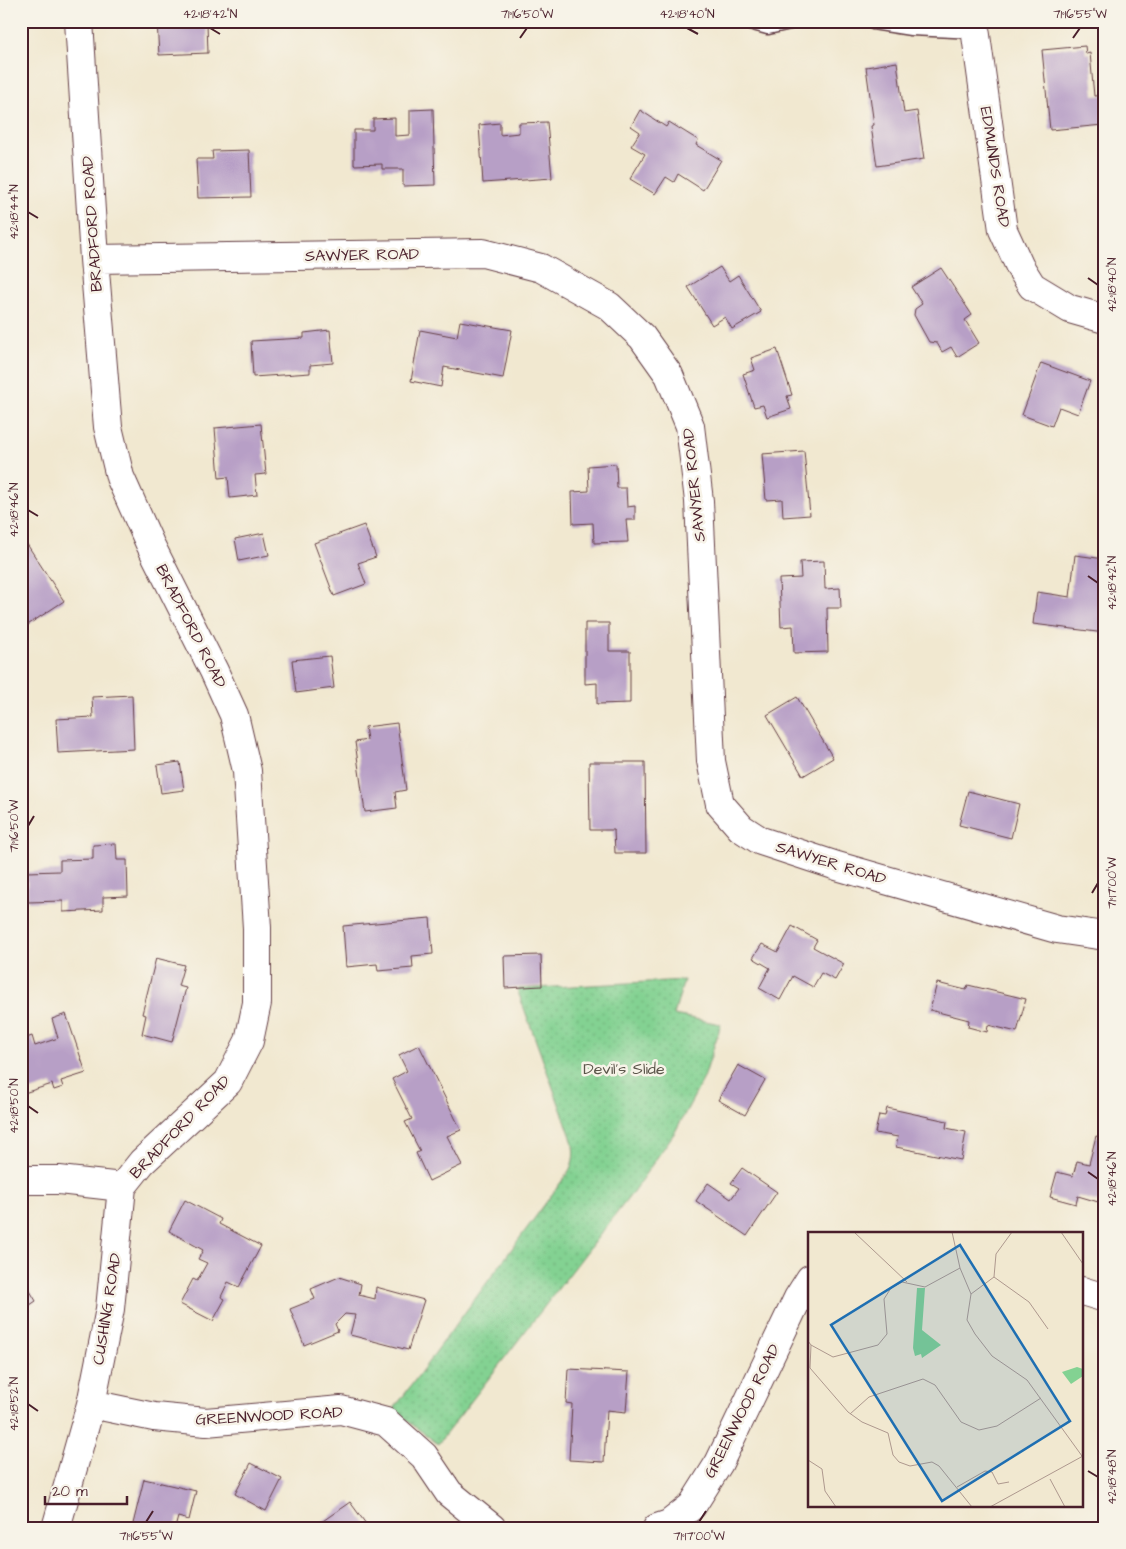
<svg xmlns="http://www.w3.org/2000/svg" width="1126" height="1549" font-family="'Architects Daughter',sans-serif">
  <defs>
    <pattern id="park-dots" width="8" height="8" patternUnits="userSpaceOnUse" patternTransform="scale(1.25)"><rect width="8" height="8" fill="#83d292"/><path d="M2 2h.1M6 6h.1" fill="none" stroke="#73b47e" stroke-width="1.8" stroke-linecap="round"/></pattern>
  </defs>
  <rect width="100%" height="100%" fill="#f7f3e8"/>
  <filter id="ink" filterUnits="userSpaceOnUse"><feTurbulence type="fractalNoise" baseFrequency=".02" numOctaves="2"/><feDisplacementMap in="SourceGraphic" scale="10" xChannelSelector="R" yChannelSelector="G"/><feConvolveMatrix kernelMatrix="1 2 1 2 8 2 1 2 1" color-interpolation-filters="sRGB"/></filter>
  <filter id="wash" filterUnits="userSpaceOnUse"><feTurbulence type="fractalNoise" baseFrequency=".0096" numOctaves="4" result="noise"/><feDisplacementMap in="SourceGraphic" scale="20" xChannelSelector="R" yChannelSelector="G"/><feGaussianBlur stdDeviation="1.12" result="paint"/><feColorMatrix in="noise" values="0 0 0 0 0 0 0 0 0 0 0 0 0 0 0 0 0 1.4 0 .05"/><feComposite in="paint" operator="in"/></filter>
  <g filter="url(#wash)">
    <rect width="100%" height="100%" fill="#f1e8d0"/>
    <path fill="url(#park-dots)" stroke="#66785e" d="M 684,980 L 674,1015 L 721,1024 L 704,1078 L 675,1132 L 630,1196 L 438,1444 L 393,1410 L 567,1174 C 575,1162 575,1151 571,1137 L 517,989 Z"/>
    <g id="blocks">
      <path fill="#b79fc6" d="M 157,21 L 223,21 L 223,23 L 207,24 L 208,53 L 159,55 Z
        M 1085,46 L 1086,54 L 1090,53 L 1094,96 L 1105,95 L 1105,113 L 1101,114 L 1103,125 L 1050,130 L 1042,50 Z
        M 897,62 L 904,113 L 917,111 L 924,159 L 877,166 L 871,126 L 874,125 L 866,67 Z
        M 433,109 L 435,185 L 403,186 L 403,169 L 382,169 L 382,164 L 354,165 L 354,130 L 373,130 L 373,119 L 395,118 L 395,136 L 410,135 L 410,110 Z
        M 640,110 L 666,127 L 669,122 L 698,140 L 696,145 L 721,160 L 703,190 L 678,174 L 674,182 L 666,177 L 655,194 L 630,179 L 645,154 L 631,146 L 640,132 L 631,126 Z
        M 547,122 L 552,178 L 483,183 L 479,125 L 500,123 L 500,135 L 519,133 L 519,123 Z
        M 249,150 L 251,197 L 198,198 L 196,159 L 213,159 L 212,151 Z
        M 720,267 L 729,281 L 738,275 L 761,312 L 732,329 L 725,317 L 712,325 L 688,287 Z
        M 941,268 L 972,315 L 965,320 L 979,343 L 957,357 L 951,347 L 942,352 L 937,343 L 929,342 L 914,315 L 915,309 L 922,304 L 911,287 Z
        M 460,321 L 512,330 L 503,378 L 444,367 L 441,387 L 411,381 L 420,330 L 457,337 Z
        M 330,330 L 333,363 L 310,365 L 310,373 L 253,377 L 251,341 L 304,338 L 304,333 Z
        M 777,349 L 792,395 L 787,396 L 791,409 L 767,417 L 763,405 L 754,407 L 743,374 L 755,370 L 751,358 Z
        M 1041,363 L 1090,381 L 1078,414 L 1059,407 L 1052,426 L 1022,415 Z
        M 261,424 L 266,474 L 255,475 L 257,495 L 230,498 L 228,477 L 219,478 L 215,428 Z
        M 804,451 L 810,515 L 783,517 L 782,499 L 766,500 L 762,454 Z
        M 616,464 L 617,488 L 626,488 L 627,507 L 635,506 L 635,520 L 626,520 L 628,542 L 594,543 L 593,523 L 573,524 L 572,492 L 589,491 L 588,466 Z
        M 364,525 L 376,557 L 358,563 L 366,584 L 334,596 L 314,543 Z
        M 264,533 L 269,555 L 239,561 L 235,539 Z
        M 21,535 L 64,601 L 23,628 L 21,625 Z
        M 1075,555 L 1105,559 L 1105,633 L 1033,624 L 1037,592 L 1070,597 Z
        M 824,561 L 825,589 L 840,588 L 841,608 L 827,608 L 828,652 L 794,653 L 793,626 L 781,627 L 779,579 L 801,578 L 800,562 Z
        M 585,623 L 609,623 L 609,651 L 630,651 L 630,703 L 597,704 L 597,683 L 585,684 Z
        M 330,656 L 334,688 L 296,693 L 292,660 Z
        M 132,695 L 134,749 L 58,753 L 56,719 L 93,717 L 92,697 Z
        M 797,697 L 833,758 L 803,776 L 767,715 Z
        M 397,723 L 406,790 L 395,792 L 397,808 L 365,812 L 355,742 L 367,740 L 365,727 Z
        M 180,762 L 184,790 L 161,793 L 157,765 Z
        M 589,762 L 645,762 L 646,853 L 615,853 L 614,830 L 590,830 Z
        M 968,791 L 1019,804 L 1011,838 L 959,825 Z
        M 116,844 L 117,860 L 127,860 L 128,896 L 103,897 L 103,910 L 63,912 L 63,901 L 28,902 L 27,872 L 60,871 L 60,860 L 93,859 L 93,845 Z
        M 430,918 L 433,954 L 412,956 L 413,968 L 378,971 L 377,964 L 346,967 L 343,926 Z
        M 792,926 L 817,940 L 813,947 L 844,964 L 835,980 L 821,973 L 813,987 L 793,976 L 780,1000 L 759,988 L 770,968 L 753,958 L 762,944 L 778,952 Z
        M 541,955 L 542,986 L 505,988 L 504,956 Z
        M 156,958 L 184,965 L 178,986 L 186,988 L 172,1042 L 142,1034 L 146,1015 L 142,1014 Z
        M 937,983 L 966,990 L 968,985 L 1026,999 L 1017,1032 L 988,1025 L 987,1032 L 968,1027 L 969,1020 L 930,1010 Z
        M 66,1014 L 86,1073 L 61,1081 L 63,1087 L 54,1090 L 52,1084 L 21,1094 L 21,1040 L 32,1036 L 35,1046 L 58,1038 L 52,1019 Z
        M 419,1045 L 461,1130 L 447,1136 L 462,1165 L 429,1181 L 416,1153 L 420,1151 L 405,1122 L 412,1119 L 392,1079 L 407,1071 L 399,1055 Z
        M 738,1065 L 765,1080 L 745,1115 L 718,1100 Z
        M 887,1108 L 947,1121 L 946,1128 L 966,1132 L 961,1160 L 896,1147 L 898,1137 L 875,1133 L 879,1115 L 885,1116 Z
        M 1096,1136 L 1105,1138 L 1105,1204 L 1078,1196 L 1076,1204 L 1050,1197 L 1057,1172 L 1073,1176 L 1077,1161 L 1089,1164 Z
        M 742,1168 L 777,1192 L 747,1236 L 696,1201 L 708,1183 L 731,1199 L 739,1188 L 731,1183 Z
        M 185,1200 L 221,1219 L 219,1224 L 261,1246 L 239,1287 L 228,1282 L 221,1297 L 225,1299 L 213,1321 L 180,1304 L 193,1279 L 197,1281 L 207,1263 L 198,1259 L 203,1250 L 169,1231 Z
        M 21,1276 L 36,1301 L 27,1307 L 30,1313 L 21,1318 Z
        M 339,1277 L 361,1284 L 359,1295 L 375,1299 L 376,1287 L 424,1300 L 408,1350 L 350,1335 L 355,1315 L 345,1314 L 335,1324 L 338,1331 L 304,1345 L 290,1309 L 315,1299 L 311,1289 Z
        M 568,1369 L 629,1372 L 626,1412 L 607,1410 L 604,1462 L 569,1460 L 572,1404 L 566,1403 Z
        M 251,1463 L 282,1479 L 266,1511 L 235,1494 Z
        M 144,1479 L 196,1491 L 189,1520 L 178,1517 L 175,1528 L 132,1528 Z
        M 350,1502 L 369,1528 L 323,1528 L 320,1523 Z"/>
    </g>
  </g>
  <g filter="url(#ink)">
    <use href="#blocks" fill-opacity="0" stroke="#633d44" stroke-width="1"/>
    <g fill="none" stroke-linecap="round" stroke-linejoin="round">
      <defs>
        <path id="service" d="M 750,21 L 768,26 L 790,21
          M 873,21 L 911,27 L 975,30"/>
        <path id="minor" d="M 79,21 L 94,259 L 108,427 L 120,477 L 150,544 L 214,671 L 234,715 L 247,771 L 257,928 L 257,1003 L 249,1041 L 228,1082 L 142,1162 L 122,1187
          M 974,21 L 1003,230 L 1020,267 L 1032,286 L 1070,309 L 1105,319
          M 94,259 L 483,253 L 541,268 L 609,306 L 642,337 L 669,375 L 690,426 L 699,501 L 711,761 L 720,804 L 741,828 L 761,841 L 837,866 L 1057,929 L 1105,936
          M 21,1180 L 59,1180 L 122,1187 L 110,1309 L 91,1404 L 56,1528
          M 1082,1291 L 1105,1298
          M 91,1404 L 154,1417 L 206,1422 L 341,1410 L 386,1422 L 424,1456 L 449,1493 L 492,1528
          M 657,1528 L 669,1524 L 692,1506 L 719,1463 L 798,1298 L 810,1279"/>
      </defs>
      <use href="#service" stroke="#633d44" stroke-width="19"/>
      <use href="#minor" stroke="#633d44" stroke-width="30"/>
      <use href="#service" stroke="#fff" stroke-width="16"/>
      <use href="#minor" stroke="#fff" stroke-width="28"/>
    </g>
  </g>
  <path fill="none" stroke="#4a1f2b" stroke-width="2" d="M 210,28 L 220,34M 687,28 L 698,34M 520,38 L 527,28M 1073,38 L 1080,28M 28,212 L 38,218M 1088,278 L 1098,285M 28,510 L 38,516M 1088,576 L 1098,583M 28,826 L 34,816M 1092,893 L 1098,883M 28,1106 L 38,1113M 1088,1172 L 1098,1179M 28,1404 L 38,1411M 1088,1471 L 1098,1477M 146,1522 L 153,1511M 699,1522 L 706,1511"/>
  <g text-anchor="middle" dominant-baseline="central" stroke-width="5" stroke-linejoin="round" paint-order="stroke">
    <g font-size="16" fill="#4a1f2b" stroke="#f7f3e8">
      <text transform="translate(995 167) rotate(81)">EDMUNDS ROAD</text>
      <text transform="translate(92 224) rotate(-94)">BRADFORD ROAD</text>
      <text transform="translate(362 255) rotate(-1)">SAWYER ROAD</text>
      <text transform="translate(694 485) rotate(-96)">SAWYER ROAD</text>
      <text transform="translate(191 626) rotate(63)">BRADFORD ROAD</text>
      <text transform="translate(831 863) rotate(17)">SAWYER ROAD</text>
      <text transform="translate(180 1127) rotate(-46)">BRADFORD ROAD</text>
      <text transform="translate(107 1309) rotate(-81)">CUSHING ROAD</text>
      <text transform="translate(742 1411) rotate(-63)">GREENWOOD ROAD</text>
      <text transform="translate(269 1416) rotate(-3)">GREENWOOD ROAD</text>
    </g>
    <g font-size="16" fill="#5b554a" stroke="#f7f3e8">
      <text x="624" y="1069">Devil's Slide</text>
    </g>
  </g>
  <g transform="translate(808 1232)">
    <rect width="275" height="275" fill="#f1e8d0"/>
    <path d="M 269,135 L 275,137 L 275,144 L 263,152 L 254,140 Z" fill="#83d292"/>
    <path d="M 109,56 L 117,56 L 114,98 L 133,113 L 114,126 L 113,122 L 107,124 L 105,116 Z" fill="#83d292"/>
    <path fill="none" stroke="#ae988e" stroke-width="1" d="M 46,0 L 99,50M 144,0 L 152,36 L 163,62 L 186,45 L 188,22 L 204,0M 253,0 L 275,32M 186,45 L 221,70 L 240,97M 163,62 L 159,88 L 167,102 L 184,124 L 219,148 L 274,224M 0,109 L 3,113 L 2,136 L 40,180 L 54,190 L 80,201 L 85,223 L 91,230 L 102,234 L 124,230 L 131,234 L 164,275M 3,113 L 25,125 L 70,113 L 79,102 L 76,67 L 83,56 L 94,50 L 117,55 L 152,36M 42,182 L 61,165 L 115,147 L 127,153 L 153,190 L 171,198 L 189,194 L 233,166M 0,228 L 14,237 L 17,259 L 28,275M 242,247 L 257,275M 149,255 L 177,239 L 184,240 L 190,252 L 201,250M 182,275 L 275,224"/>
    <path fill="#1f6fb2" fill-opacity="0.15" stroke="#1f6fb2" stroke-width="2.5" d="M 152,13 L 262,189 L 134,269 L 23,93 Z"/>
    <rect width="275" height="275" fill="none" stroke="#4a1f2b" stroke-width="2.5"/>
  </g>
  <rect width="1126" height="1549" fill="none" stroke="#f7f3e8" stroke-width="55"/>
  <path d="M45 1496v8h82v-8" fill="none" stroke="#4a1f2b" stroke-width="2.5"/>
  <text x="52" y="1496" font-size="15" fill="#4a1f2b" stroke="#f7f3e8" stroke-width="4" paint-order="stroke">20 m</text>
  <rect x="28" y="28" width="1070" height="1494" fill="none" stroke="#4a1f2b" stroke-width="2"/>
  <g font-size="12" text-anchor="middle" fill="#4a1f2b">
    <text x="210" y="18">42°18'42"N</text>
    <text x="527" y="18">71°16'50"W</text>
    <text x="687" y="18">42°18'40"N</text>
    <text x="1080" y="18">71°16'55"W</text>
    <text transform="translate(14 212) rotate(-90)" y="4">42°18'44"N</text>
    <text transform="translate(1112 285) rotate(-90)" y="4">42°18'40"N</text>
    <text transform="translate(14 510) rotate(-90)" y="4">42°18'46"N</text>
    <text transform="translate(1112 583) rotate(-90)" y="4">42°18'42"N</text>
    <text transform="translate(14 826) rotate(-90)" y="4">71°16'50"W</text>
    <text transform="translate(1112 883) rotate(-90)" y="4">71°17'00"W</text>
    <text transform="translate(14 1106) rotate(-90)" y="4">42°18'50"N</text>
    <text transform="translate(1112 1179) rotate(-90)" y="4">42°18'46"N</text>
    <text transform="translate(14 1404) rotate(-90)" y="4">42°18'52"N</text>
    <text transform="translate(1112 1477) rotate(-90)" y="4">42°18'48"N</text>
    <text x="146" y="1540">71°16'55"W</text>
    <text x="699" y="1540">71°17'00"W</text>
  </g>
</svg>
